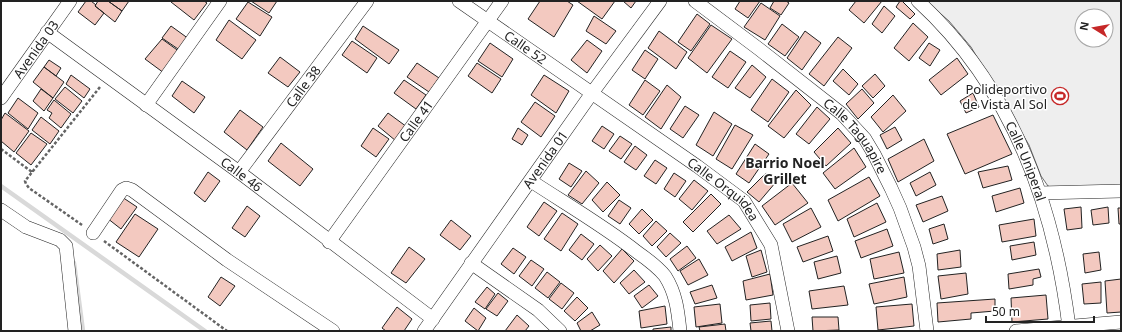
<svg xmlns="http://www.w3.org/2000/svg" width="1122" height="332" font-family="'Noto Sans',sans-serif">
  <rect width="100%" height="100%" fill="#fff"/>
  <path fill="#eee" stroke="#6f6f6f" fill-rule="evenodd" d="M 926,1 L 1121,1 L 1121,185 L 1054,188 L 1048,186 L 1041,176 L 1029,145 L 971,47 L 949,21 ZM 1082,16 L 1106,16 L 1106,40 L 1082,40 Z"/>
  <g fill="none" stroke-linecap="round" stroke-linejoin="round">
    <path stroke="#d9d9d9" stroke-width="4.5" d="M 1,186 L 205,331
      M 74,263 L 83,331"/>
  </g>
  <path fill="#f3c9c0" stroke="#222" d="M 86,1 L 91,1 L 96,5 L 95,6 L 104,13 L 95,25 L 78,12 Z
    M 98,1 L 108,1 L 122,11 L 115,22 L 95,6 Z
    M 108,1 L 129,1 L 122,11 Z
    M 172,1 L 204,1 L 207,3 L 194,20 L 171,2 Z
    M 251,1 L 277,1 L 269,13 Z
    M 540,1 L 567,1 L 573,5 L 554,37 L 528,19 Z
    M 577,1 L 615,1 L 602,19 Z
    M 623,1 L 636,1 L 631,8 Z
    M 740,1 L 760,1 L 748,18 L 735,9 Z
    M 774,1 L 786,1 L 789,3 L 781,15 L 770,8 Z
    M 856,1 L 882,1 L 864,23 L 849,10 Z
    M 900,1 L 902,1 L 915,14 L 910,19 L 896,7 Z
    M 248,2 L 272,17 L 260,36 L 236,19 Z
    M 761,3 L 780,16 L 765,40 L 744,27 Z
    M 884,6 L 895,16 L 882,33 L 872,24 Z
    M 697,14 L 710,24 L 691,51 L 678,42 Z
    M 594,16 L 616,31 L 606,44 L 586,31 Z
    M 229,20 L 256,40 L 242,59 L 216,40 Z
    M 913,23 L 928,37 L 909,61 L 894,48 Z
    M 782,24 L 799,37 L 785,56 L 768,44 Z
    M 711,25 L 732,39 L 707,73 L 688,58 Z
    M 171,26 L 189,39 L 181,51 L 162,38 Z
    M 363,26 L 399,50 L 389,64 L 355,39 Z
    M 659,31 L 687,52 L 676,69 L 648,48 Z
    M 805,31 L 821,43 L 802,70 L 787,58 Z
    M 838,37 L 852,48 L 824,86 L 809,74 Z
    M 162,39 L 180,52 L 164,73 L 145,59 Z
    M 587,40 L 602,51 L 587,73 L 571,60 Z
    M 352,41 L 377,58 L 367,73 L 342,55 Z
    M 490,43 L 513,59 L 502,77 L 478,61 Z
    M 929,43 L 940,50 L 930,66 L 919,58 Z
    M 645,50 L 658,59 L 645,79 L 632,70 Z
    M 730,51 L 746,62 L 728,88 L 712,77 Z
    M 280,57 L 300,72 L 288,87 L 268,73 Z
    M 957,58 L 968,74 L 941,95 L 929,80 Z
    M 49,60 L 61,68 L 56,76 L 44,67 Z
    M 417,63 L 439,78 L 429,92 L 407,77 Z
    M 477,63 L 501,79 L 492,93 L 468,76 Z
    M 752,65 L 766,77 L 750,98 L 735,88 Z
    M 44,67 L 64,82 L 53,98 L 33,82 Z
    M 843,69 L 858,84 L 849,95 L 833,81 Z
    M 875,74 L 885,86 L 873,98 L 862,86 Z
    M 71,75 L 90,89 L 84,98 L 66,84 Z
    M 544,75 L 569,91 L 556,113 L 531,95 Z
    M 772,79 L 789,92 L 768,122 L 751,110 Z
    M 404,80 L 426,95 L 416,109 L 394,93 Z
    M 645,80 L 660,91 L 643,115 L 629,105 Z
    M 182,81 L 205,97 L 194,113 L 172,96 Z
    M 667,85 L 681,97 L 661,129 L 645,117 Z
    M 65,87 L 82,101 L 73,113 L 55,99 Z
    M 41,89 L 53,98 L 44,111 L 33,101 Z
    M 862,89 L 874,103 L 858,119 L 846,104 Z
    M 796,90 L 811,105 L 784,138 L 768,126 Z
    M 973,93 L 979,107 L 966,113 L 960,101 Z
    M 893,95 L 906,111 L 883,132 L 871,117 Z
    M 18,98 L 38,113 L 28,129 L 8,113 Z
    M 54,100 L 71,114 L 61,128 L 49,118 L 52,113 L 47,110 Z
    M 535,102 L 555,116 L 541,137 L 521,122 Z
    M 685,106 L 699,115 L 683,138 L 670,129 Z
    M 817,107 L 830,119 L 809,144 L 796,134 Z
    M 240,110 L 263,127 L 247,150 L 224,132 Z
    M 714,112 L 732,124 L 713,156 L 696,145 Z
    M 5,113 L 29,131 L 14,152 L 1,141 L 1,120 Z
    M 388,113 L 407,127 L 396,141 L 378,126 Z
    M 993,115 L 1012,154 L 965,174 L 947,134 Z
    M 41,117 L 59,131 L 50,144 L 32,130 Z
    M 735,125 L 753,135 L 732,169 L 716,159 Z
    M 602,126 L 614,134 L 604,149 L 592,141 Z
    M 895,127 L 902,140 L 887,149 L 880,135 Z
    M 373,128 L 389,139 L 376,157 L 361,146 Z
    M 518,128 L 528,135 L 522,145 L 512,139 Z
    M 838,128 L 851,143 L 826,166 L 814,152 Z
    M 31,133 L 47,144 L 31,165 L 16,153 Z
    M 620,136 L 632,144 L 621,159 L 609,151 Z
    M 924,139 L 934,161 L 898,182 L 888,159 Z
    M 281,143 L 313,169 L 300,186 L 268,161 Z
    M 755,144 L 769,154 L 749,183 L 736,174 Z
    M 635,146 L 647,155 L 636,170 L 624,162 Z
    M 854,148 L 866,167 L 835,189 L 823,173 Z
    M 655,160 L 667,168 L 656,184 L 644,176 Z
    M 569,163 L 582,171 L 571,187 L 559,179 Z
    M 1008,166 L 1012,180 L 983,188 L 978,172 Z
    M 586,171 L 599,183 L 582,204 L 568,195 Z
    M 208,172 L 220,181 L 205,202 L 194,193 Z
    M 930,172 L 936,185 L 916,196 L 910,183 Z
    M 674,173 L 686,181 L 675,197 L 664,189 Z
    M 766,173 L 776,182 L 759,202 L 747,192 Z
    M 869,177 L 880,196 L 838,221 L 828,200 Z
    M 694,180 L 708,191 L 692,210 L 679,199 Z
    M 607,182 L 620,195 L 603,212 L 592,200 Z
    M 792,183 L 808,203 L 775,225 L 762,206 Z
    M 1020,188 L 1024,203 L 996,212 L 992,196 Z
    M 711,194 L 721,204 L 693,232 L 683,222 Z
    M 942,196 L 948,211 L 923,222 L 916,205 Z
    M 122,197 L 137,207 L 121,229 L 107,218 Z
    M 619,200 L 631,208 L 620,224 L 608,216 Z
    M 544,202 L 557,211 L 539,236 L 527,227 Z
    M 877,203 L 886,222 L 854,237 L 847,219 Z
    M 247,206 L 260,216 L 245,237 L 232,228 Z
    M 1081,207 L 1082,228 L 1067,230 L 1064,209 Z
    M 1108,207 L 1109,223 L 1093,225 L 1091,210 Z
    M 811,208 L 821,227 L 792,242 L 783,224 Z
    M 1118,208 L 1121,208 L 1121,224 L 1119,224 Z
    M 642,209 L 653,220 L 639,234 L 629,224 Z
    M 562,213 L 578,224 L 561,251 L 544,239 Z
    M 135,214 L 158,229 L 139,257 L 116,242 Z
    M 729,215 L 741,229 L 717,244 L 707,231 Z
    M 1034,219 L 1036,236 L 1002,242 L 999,225 Z
    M 451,220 L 471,236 L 460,250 L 440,235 Z
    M 656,221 L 667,231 L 652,246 L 643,236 Z
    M 944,224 L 948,239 L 933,244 L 929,229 Z
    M 887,229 L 893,246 L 861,258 L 855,241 Z
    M 751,232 L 757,248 L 732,261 L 725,247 Z
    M 670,233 L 681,243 L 666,257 L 657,247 Z
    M 581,234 L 594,244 L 582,260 L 569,250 Z
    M 828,236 L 833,251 L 803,262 L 797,247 Z
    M 1034,242 L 1036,255 L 1012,260 L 1010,246 Z
    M 600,245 L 612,256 L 598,271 L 587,259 Z
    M 687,246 L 696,258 L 678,271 L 670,259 Z
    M 409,247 L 425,259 L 406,283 L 391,273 Z
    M 513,248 L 526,257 L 514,274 L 501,264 Z
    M 622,249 L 634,261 L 614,283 L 603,271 Z
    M 761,250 L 767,272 L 752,277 L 746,256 Z
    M 960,250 L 961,267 L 938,270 L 937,254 Z
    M 899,252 L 904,273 L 874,279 L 870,259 Z
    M 1099,252 L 1101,270 L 1085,273 L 1083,254 Z
    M 837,256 L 841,273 L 818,279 L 814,262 Z
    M 699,259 L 708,275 L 688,285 L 680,271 Z
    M 531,260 L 544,269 L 532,286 L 519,276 Z
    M 1039,269 L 1041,277 L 1033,279 L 1033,285 L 1009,289 L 1008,274 Z
    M 634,270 L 645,282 L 629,294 L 620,283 Z
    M 547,272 L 560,282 L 548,298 L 535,288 Z
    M 966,273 L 968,294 L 941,299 L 938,276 Z
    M 770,274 L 773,295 L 746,300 L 743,281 Z
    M 221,277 L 235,286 L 220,306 L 208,297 Z
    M 904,277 L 907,297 L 874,304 L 869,284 Z
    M 1121,279 L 1121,312 L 1107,313 L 1105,281 Z
    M 1101,282 L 1101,303 L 1084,304 L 1082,284 Z
    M 561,283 L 574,293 L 562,309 L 549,299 Z
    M 649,285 L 658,296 L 642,308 L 634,296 Z
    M 712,285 L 717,298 L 695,304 L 690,292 Z
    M 844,286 L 848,305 L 812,309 L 809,291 Z
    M 487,287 L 495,294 L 485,309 L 475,302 Z
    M 498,293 L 508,301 L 497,316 L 486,309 Z
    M 1046,295 L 1048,319 L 1012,322 L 1011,298 Z
    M 577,297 L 588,308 L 575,321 L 564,311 Z
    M 995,299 L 995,311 L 971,313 L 971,319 L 938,322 L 937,303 Z
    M 770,303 L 771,319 L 751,321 L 750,305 Z
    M 720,304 L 722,323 L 696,327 L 694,307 Z
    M 912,304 L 914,326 L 878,330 L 876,307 Z
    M 665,306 L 667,324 L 641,328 L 639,311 Z
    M 397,307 L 412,319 L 404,331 L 386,331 L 382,328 Z
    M 474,308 L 486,318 L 478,331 L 465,321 Z
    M 592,312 L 600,325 L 590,331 L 581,331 L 577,323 Z
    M 517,315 L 529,326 L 525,331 L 505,331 Z
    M 812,317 L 838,317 L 839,330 L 813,331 Z
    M 771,321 L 772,331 L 751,331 L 750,323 Z
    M 725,324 L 726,331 L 700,331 L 699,327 Z
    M 671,327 L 671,331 L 653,331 L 653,329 Z"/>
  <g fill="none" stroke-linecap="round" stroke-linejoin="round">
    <defs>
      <g id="street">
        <path id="s1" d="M 459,1 L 697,166 L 744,201 L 771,245 L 788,331"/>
        <path id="s2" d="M 695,1 L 759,49 L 842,114 L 865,139 L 874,154 L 891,188 L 900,208 L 914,247 L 919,266 L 927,331"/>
        <path id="s3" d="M 918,1 C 1011,86 1054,204 1069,327"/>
        <path id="s4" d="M 47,32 L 239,172 L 433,319"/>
        <path id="s5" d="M 1,98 L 70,1"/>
        <path d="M 146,105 L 220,1"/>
        <path id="s6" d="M 239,172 L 367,1"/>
        <path d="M 531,181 C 566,204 604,226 637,252 C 647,259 657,266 665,276 C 676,293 678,311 680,331"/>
        <path d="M 1040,193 L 1121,191"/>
        <path d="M 1,210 L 26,227 L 60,240 L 66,246 L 75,331"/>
        <path d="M 93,233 L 122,190 L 126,188 L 132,190 L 227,260 L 333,331"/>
        <path id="s7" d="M 329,242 L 502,1"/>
        <path d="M 471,263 L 538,310 L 560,331"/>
        <path id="s8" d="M 424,331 L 592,93 L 660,1"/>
        <path d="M 1016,331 L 1121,322"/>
      </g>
    </defs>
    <use href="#street" stroke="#222" stroke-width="14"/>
    <path stroke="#646464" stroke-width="2.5" stroke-dasharray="3 2" stroke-linecap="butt" d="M 1,149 L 32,172
      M 82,225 L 29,188 L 26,184 L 25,181 L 100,87
      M 104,241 L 227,331"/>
    <use href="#street" stroke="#fff" stroke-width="13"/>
  </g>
  <defs>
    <symbol id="stadium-ring" viewBox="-11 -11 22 22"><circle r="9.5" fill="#fff" stroke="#c62828" stroke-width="1.5"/><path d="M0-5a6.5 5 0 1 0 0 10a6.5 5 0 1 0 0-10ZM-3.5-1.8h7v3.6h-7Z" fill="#c62828"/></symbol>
  </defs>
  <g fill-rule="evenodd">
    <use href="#stadium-ring" x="1050" y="86" width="20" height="20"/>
  </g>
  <g text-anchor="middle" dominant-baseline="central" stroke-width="3" stroke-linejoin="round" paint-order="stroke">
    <g font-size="13" fill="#222" stroke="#fff">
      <text stroke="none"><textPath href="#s1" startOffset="81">Calle 52</textPath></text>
      <text stroke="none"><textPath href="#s5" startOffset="60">Avenida 03</textPath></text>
      <text stroke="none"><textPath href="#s6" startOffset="107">Calle 38</textPath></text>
      <text stroke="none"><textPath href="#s7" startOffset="149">Calle 41</textPath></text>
      <text stroke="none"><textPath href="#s2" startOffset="211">Calle Taguapire</textPath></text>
      <text stroke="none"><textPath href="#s8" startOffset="210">Avenida 01</textPath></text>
      <text stroke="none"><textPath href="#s3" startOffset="195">Calle Uniperal</textPath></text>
      <text stroke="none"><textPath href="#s4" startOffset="241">Calle 46</textPath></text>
      <text stroke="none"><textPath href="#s1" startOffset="325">Calle Orquidea</textPath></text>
    </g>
    <g font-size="13" fill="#222" stroke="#fff" text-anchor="end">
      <text x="1047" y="89">Polideportivo<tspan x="1047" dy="15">de Vista Al Sol</tspan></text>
    </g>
    <g font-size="14" font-weight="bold" fill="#222" stroke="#fff">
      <text x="785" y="162">Barrio Noel<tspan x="785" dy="16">Grillet</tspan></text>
    </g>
  </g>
  <rect width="1122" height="332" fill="none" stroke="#222222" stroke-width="4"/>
  <g transform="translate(1094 28) rotate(281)"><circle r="19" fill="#ffffff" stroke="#a7a7a7"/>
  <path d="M0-3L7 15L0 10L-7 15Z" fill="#c62828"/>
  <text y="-6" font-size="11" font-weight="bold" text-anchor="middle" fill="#222222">N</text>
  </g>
  <path d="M986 316v6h108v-6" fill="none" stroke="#222222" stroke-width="2"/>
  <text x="992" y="316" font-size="12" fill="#222222" stroke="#ffffff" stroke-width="3" paint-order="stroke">50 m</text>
</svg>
